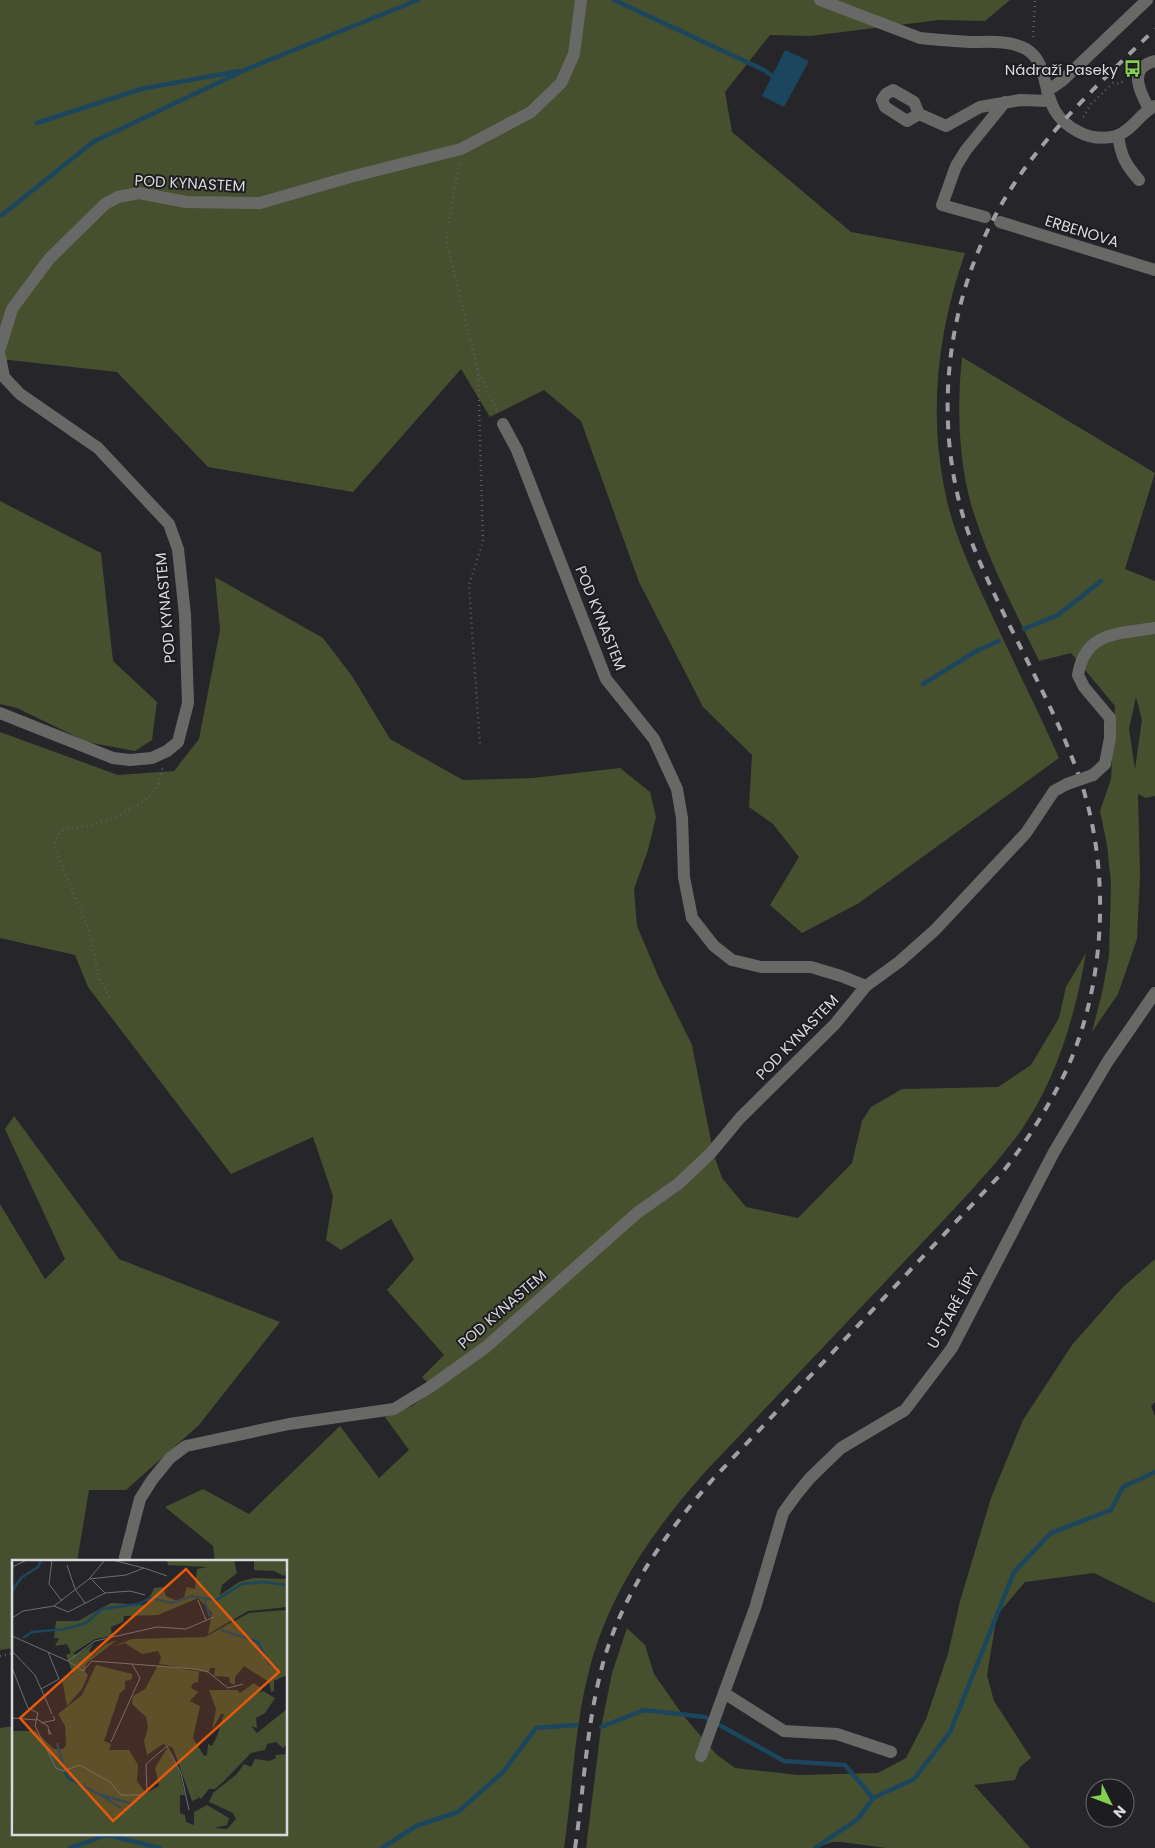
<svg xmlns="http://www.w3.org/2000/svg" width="1155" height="1848" font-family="Poppins,sans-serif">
  <rect width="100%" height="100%" fill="#26252a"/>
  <path fill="#46502f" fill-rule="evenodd" d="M 0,0 L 1010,0 L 985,21 L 939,20 L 810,36 L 770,35 L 725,92 L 732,132 L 851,232 L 965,253 C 936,337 927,422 949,509 C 960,549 979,587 996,624 C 1017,669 1039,713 1059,758 L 859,903 L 802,933 L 770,905 L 799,857 L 773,824 L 749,807 L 752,755 L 703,707 L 639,582 L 581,421 L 544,390 L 490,417 L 461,369 L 353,492 L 208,467 L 117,372 L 0,359 Z
    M 962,357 L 1155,473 L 1125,569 L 1155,581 L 1155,796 L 1146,798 L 1138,794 L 1140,876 L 1137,939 L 1118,994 L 1092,1032 L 1102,993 L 1109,956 L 1111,883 L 1107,845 L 1100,811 L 1111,779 L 1115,706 L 1071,653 L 1039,661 C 1015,610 987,559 971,504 C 958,457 957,405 962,357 ZM 1136,697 L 1142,720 L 1135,769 L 1129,729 Z
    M 0,501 L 101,553 L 113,661 L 157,702 L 152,740 L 135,751 L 87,742 L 17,708 L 0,704 Z
    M 215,577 L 323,638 L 352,676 L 390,739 L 463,780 L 533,778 L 620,768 L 650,792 L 656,817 L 648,850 L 634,889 L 637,926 L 659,978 L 692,1045 L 712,1146 L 676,1180 L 481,1344 L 428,1383 L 422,1377 L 444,1355 L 387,1290 L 414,1259 L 391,1219 L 341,1250 L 326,1240 L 333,1196 L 313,1137 L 231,1174 L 88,987 L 75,955 L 0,938 L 0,732 L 118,775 L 174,771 L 199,739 L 220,630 Z
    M 1086,953 C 1075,1016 1057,1079 1020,1132 C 1000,1159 978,1183 955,1208 L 705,1472 C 654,1529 610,1592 590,1667 C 574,1726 573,1788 564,1848 L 0,1848 L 0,1728 L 14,1726 L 14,1834 L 286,1834 L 286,1562 L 215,1562 L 213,1546 L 165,1507 L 203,1489 L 249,1514 L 340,1426 L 379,1478 L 409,1450 L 385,1417 L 412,1406 L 451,1377 L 638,1218 L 715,1158 L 722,1178 L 746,1207 L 798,1218 L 852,1163 L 862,1121 L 871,1107 L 902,1089 L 998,1087 L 1031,1065 L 1059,1018 L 1066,987 Z
    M 14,1116 L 119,1259 L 280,1322 L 199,1425 L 126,1490 L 89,1490 L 77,1562 L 14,1562 L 14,1648 L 0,1650 L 0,1204 L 45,1279 L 65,1259 L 5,1129 Z
    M 1155,1259 L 1155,1402 L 1151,1406 L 1155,1416 L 1155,1603 L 1094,1573 L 1025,1582 L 997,1615 L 987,1675 L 994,1701 L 1031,1758 L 1020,1767 L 1015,1780 L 974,1785 L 1030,1848 L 886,1848 L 842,1842 L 832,1842 L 816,1848 L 586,1848 L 601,1728 L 612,1673 L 627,1628 L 645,1645 L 654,1674 L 682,1714 L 716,1754 L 735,1768 L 799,1775 L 878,1773 L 906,1758 L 926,1719 L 948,1654 L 960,1601 L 991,1498 L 1023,1420 L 1072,1345 L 1122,1288 Z"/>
  <path fill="#1b465d" d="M 785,50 L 809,61 L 784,107 L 762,96 Z"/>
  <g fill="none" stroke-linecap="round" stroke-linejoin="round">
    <path stroke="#1b465d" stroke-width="4.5" d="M 614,0 L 764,70 L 775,78
      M 37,123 L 141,89 L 239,71
      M 2,215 L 93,142 L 247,69 L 418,0
      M 1024,629 L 1058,615 L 1101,581
      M 923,684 L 978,650 L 999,641
      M 601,1727 L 644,1710 L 705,1717 L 784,1761 L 845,1765 L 873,1798
      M 70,1848 L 107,1835 L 160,1848
      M 382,1848 L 416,1826 L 458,1812 L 503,1772 L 536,1728 L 577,1725
      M 815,1848 L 858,1819 L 873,1798 L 914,1779 L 950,1732 L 1014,1572 L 1051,1533 L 1111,1510 L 1123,1487 L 1155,1472"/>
    <path stroke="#5d5c61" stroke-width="2.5" stroke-dasharray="1 4" stroke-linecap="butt" d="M 1033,37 L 1035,0
      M 1083,117 L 1091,104 L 1113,83 L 1120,84 L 1125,79
      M 459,163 L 446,240 L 478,370 L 498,413
      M 478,370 L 483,542 L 469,585 L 480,746
      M 110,997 L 100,981 L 88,927 L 54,847 C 55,838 58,832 66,829 C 71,827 76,828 81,827 C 104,823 150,806 159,782 C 161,778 161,772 163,767
      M 0,1656 L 14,1653"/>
    <path stroke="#686966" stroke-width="12" d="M 820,0 L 920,38 C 937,40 953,41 970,42 C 988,42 1010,40 1026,49 C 1056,67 1034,110 1079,132 C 1090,138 1104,139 1116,136 C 1132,131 1140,113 1155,106
      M 1047,91 L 1063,80 L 1147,0
      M 1149,109 C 1140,92 1127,68 1155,61
      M 919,114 L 907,121 L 885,107 L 882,100 L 886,94 L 893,90 L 914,102 L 919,114 L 946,126 L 980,107 L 1020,100 L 1049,101
      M 1118,135 C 1121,156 1125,164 1139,180
      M 985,217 L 942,205 L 956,166 L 966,150 L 1005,102
      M 1000,222 L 1155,270
      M 0,348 L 12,309 L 49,259 L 105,204 L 118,197 L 139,193 L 186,202 L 260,203 L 350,177 L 461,149 L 531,112 L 561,83 L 574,54 L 581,0
      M 0,356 L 4,377 L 20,394 L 98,448 L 169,524 L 178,549 L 185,615 L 188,703 L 178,742 L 167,751 L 152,758 L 130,760 L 113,758 L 0,713
      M 503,424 L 517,450 L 606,679 L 654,739 L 677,789 L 682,818 L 684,877 L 692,918 L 714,946 L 732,960 L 761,967 L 811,967 L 841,976 L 866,986 L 899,962 L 935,930 L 1026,833 L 1054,791 L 1067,784
      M 1093,775 L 1105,764 L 1110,738 L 1110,718 L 1084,687 L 1078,675 C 1085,631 1119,634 1155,628
      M 125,1557 L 140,1499 L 152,1480 L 170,1458 L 186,1446 L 289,1424 L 394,1409 L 430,1387 L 486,1347 L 637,1213 L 678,1184 L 710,1154 L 740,1118 L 835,1024 L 866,986
      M 724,1693 L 784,1731 L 837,1734 L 891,1752
      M 701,1756 L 755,1608 L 783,1513 L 796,1495 L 810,1478 L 841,1448 L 905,1410 L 952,1348 L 1054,1152 L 1108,1061 L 1155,993"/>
    <path stroke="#a09fa4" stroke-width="4" stroke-dasharray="9 9" stroke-linecap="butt" d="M 575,1848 C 584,1789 586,1729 601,1671 C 619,1598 664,1535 713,1479 L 1002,1173 C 1027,1141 1048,1108 1066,1071 C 1106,984 1111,870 1080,779 C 1052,699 1006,627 974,548 C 932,442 941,316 995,216 C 1034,142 1096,87 1155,29"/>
    <path stroke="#686966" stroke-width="12" d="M 1067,784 L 1093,775"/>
  </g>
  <defs>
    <symbol id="bus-bare" viewBox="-9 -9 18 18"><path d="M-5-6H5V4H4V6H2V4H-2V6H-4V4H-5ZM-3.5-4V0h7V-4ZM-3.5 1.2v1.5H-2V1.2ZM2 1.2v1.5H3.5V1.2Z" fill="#84cf4d" stroke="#1c1c21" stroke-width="2.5" paint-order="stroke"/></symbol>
  </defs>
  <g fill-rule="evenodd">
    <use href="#bus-bare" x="1120" y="56" width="25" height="25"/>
  </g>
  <g text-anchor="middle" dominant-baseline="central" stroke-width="4" stroke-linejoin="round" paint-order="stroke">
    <g font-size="15" fill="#dad9dd" stroke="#1c1c21" text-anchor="end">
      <text x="1118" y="69">Nádraží Paseky</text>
    </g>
    <g font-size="15" fill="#dad9dd" stroke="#1c1c21">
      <text transform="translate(190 183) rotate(3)">POD KYNASTEM</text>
      <text transform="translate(1082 231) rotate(17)">ERBENOVA</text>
      <text transform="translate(165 608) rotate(-95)">POD KYNASTEM</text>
      <text transform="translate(601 618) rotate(68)">POD KYNASTEM</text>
      <text transform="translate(797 1037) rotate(-46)">POD KYNASTEM</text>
      <text transform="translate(953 1308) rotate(-61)">U STARÉ LÍPY</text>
      <text transform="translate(502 1309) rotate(-41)">POD KYNASTEM</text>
    </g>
  </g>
  <g transform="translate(12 1560)">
    <rect width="275" height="275" fill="#26252a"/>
    <path d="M 155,0 L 222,0 L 225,13 L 210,25 L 208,35 L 227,22 L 241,18 L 275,19 L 275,47 L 236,51 L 196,74 L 200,53 L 186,38 L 146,55 L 112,56 L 111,62 L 99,67 L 100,76 L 83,79 L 61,93 L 64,95 L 82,84 L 77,91 L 81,95 L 94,84 L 105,80 L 74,104 L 73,112 L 76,115 L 70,129 L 55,146 L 50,119 L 61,114 L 54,95 L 59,93 L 55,84 L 43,86 L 47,78 L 42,78 L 44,61 L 66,61 L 99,43 L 134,45 L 142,28 L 151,27 L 154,36 L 165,41 L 172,37 L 175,27 L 183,29 L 185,9 L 196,7 L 156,5 ZM 242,0 L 275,0 L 275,10 L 272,16 L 262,11 L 242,10 ZM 275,50 L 275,115 L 262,121 L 262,131 L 259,132 L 257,122 L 232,106 L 223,117 L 223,125 L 218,123 L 217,117 L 202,116 L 203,108 L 198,108 L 197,112 L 147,104 L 149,97 L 146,91 L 130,94 L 113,83 L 99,87 L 120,79 L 193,77 L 237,53 ZM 84,105 L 120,114 L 120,119 L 113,121 L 113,129 L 108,133 L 92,181 L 99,184 L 97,190 L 117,190 L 126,205 L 125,221 L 134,233 L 147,226 L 143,208 L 155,188 L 167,209 L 173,235 L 168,235 L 168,253 L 173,255 L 174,262 L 182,265 L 182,252 L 195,245 L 217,258 L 215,265 L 202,268 L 215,269 L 224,259 L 221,253 L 197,242 L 201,233 L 225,214 L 232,204 L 239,207 L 243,199 L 258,201 L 264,198 L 263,195 L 275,194 L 275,275 L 2,275 L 0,171 L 23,171 L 42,189 L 51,189 L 54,185 L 53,166 L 46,154 L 70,135 ZM 146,105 L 191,112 L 187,112 L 186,122 L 181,123 L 179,128 L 186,132 L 178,141 L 188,146 L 181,178 L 192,196 L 195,195 L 196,184 L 200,186 L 205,176 L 212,154 L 209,154 L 200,170 L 204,149 L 197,130 L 225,130 L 228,133 L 242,123 L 250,129 L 248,133 L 251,131 L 263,138 L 253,153 L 244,158 L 245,168 L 239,166 L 245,173 L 275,149 L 275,184 L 271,188 L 264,182 L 255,184 L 253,190 L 239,193 L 212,221 L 203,229 L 197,229 L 189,239 L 182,233 L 187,238 L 180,241 L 161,188 L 151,184 L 135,195 L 132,181 L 136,167 L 134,157 L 120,144 L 121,136 L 133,129 Z" fill="#46502f"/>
    <path fill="none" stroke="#1b465d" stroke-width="2.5" d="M 0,31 L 9,18 L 26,7 L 29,0M 192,38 L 198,57M 209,70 L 246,82 L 257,104 L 264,107M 11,78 L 20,72 L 53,69 L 74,63 L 90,49 L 127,44 L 138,38 L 160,43 L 180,36 L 204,40 L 230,24 L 252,22 L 275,25M 45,183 L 52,208M 53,212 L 56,218 L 87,234 L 120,244M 89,235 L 109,248"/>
    <path fill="none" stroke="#6e6d72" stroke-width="1" d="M 40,0 L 37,24 L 50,41M 100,0 L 132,8M 55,5 L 63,29 L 73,43M 0,7 L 15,0M 77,19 L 93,0M 80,20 L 93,33M 186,40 L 194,60M 42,46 L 56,52 L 93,33 L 118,31 L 133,35M 0,58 L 11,51 L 42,46 L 77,19 L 114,15 L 132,8 L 155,16M 0,76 L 56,101 L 83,81 L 145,67 L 174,69 L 202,57M 0,91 L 23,115 L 40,154M 56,101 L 71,111 L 80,101 L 120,104 L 128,118 L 99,182M 120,104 L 183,109 L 196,112 L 216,128 L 231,124M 0,108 L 16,148 L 26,153 L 23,166 L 44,208 L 51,211 L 68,205 L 98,222 L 109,235 L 128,235 L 135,231 L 134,204 L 155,186 L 169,213 L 177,250M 29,129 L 47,119 L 36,92M 0,158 L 25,160M 25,159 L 36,166 L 37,174 L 39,174 L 37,170M 29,163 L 43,160 L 41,156"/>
    <path fill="#e8590c" fill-opacity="0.15" stroke="#e8590c" stroke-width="2.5" d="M 174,9 L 267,112 L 101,261 L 8,158 Z"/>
    <rect width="275" height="275" fill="none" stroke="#dad9dd" stroke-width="2.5"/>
  </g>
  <g transform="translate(1110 1803) rotate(132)"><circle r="24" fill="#1c1c21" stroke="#68686c"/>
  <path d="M0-4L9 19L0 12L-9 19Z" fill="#84cf4d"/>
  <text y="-8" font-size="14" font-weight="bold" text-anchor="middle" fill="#dad9dd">N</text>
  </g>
</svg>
